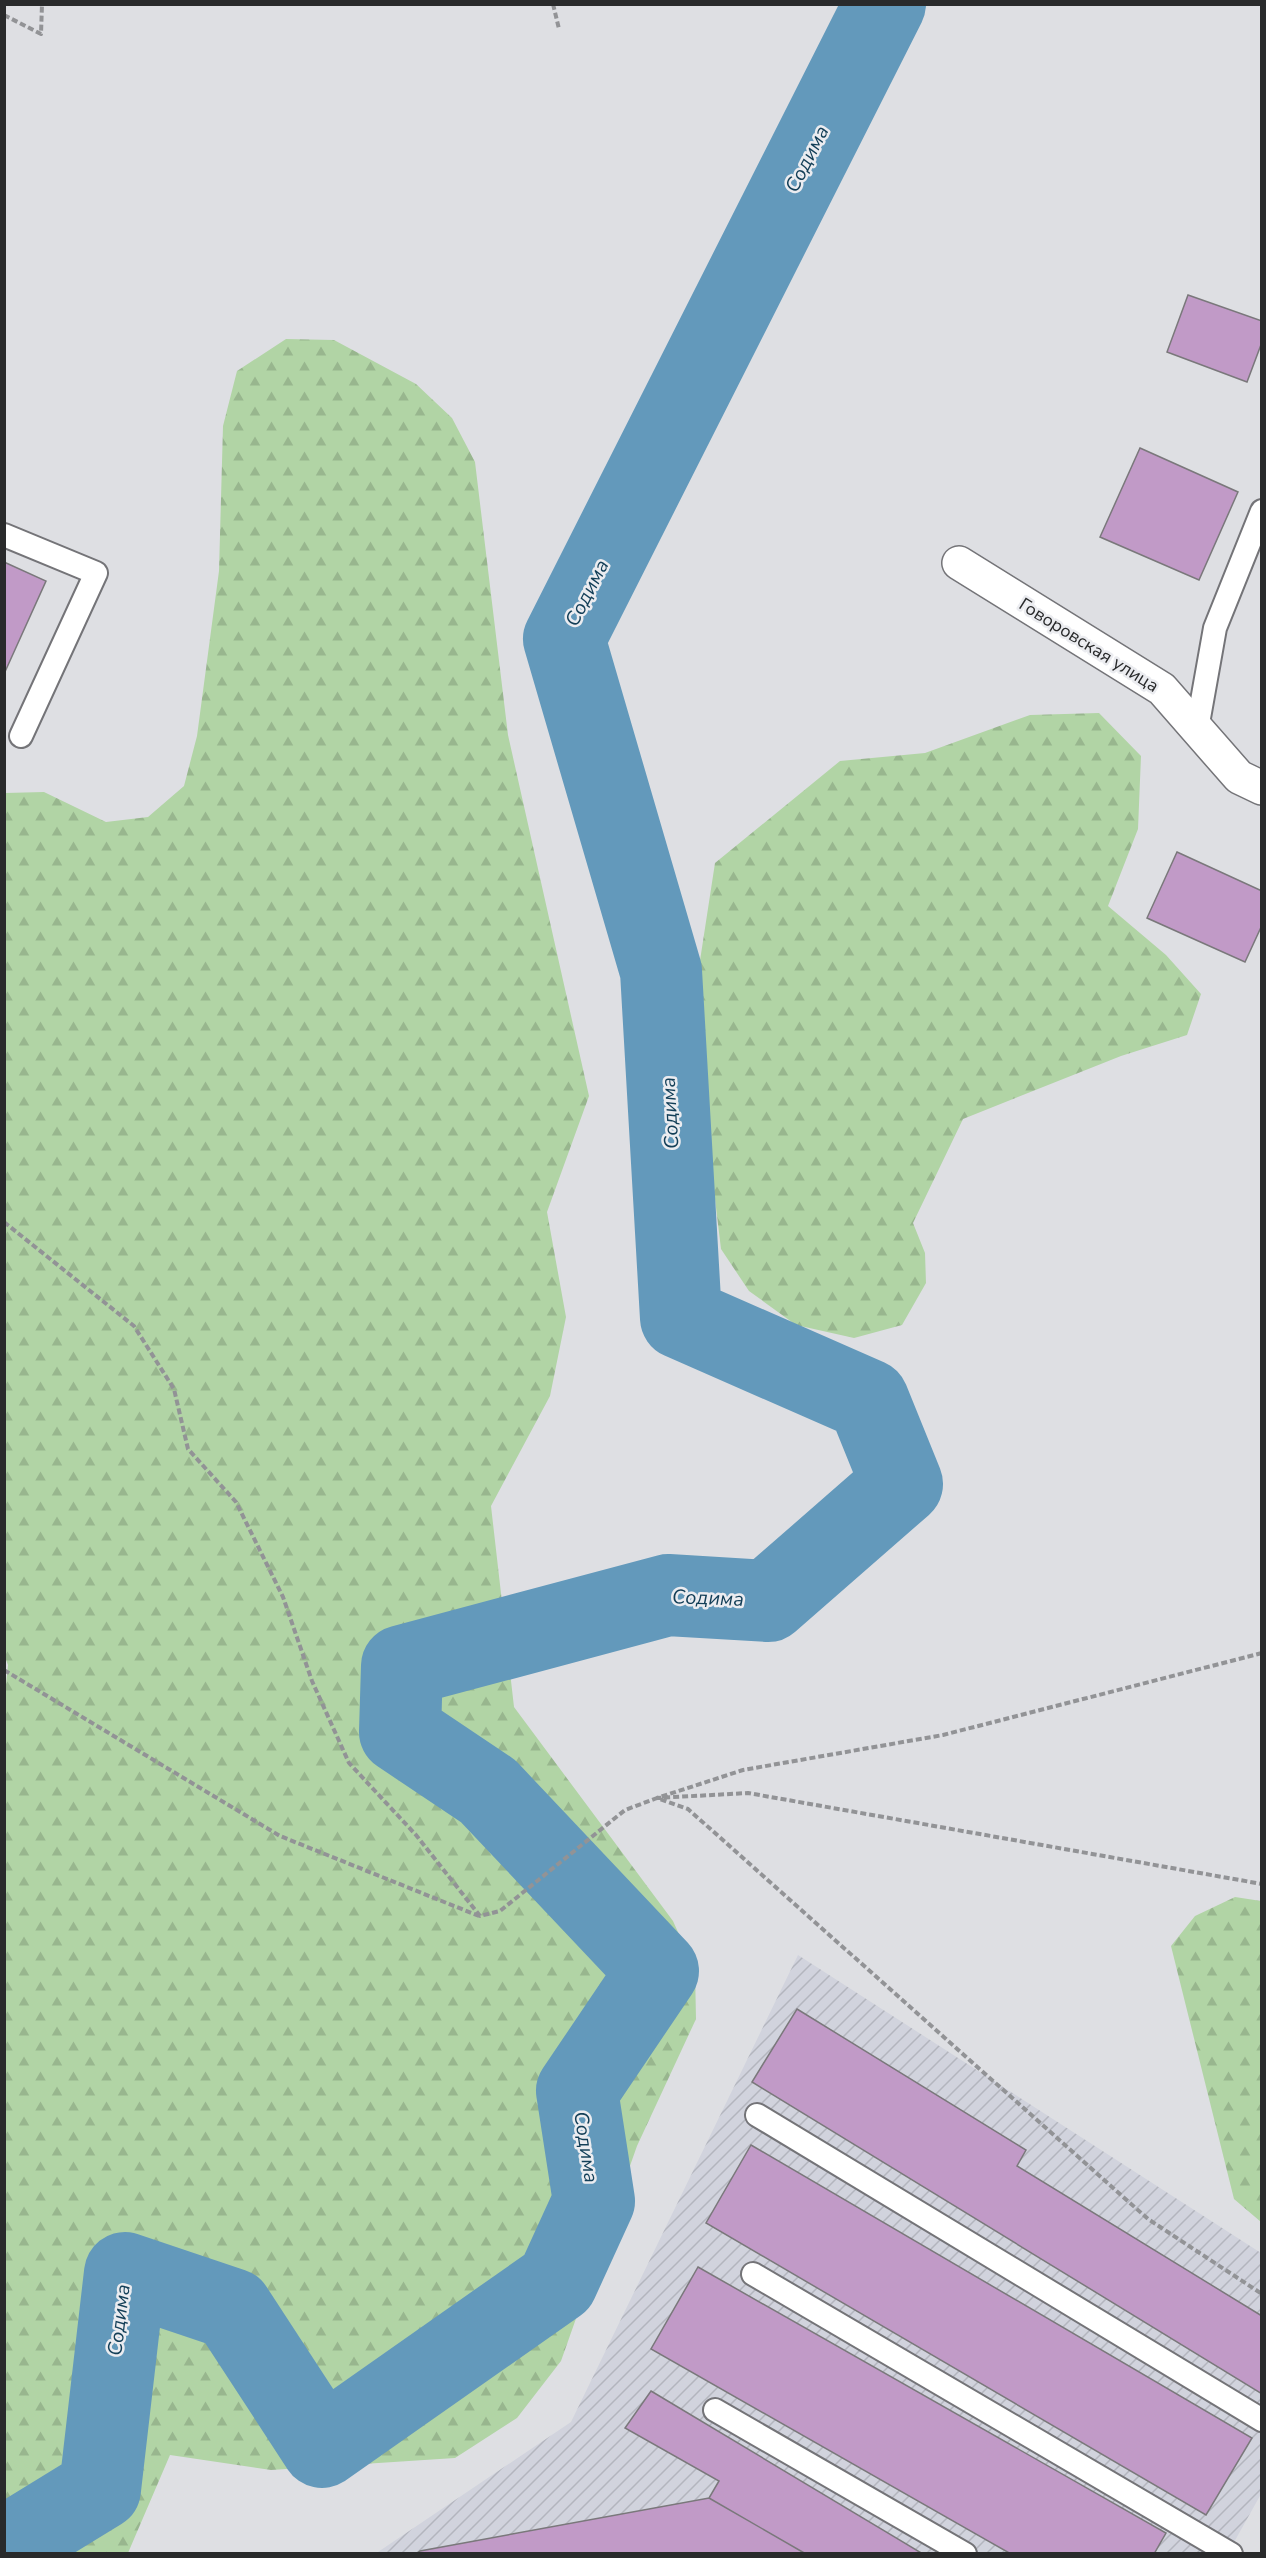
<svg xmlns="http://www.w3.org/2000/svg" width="1266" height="2558" font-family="'Nunito Sans',sans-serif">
  <defs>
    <pattern id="industrial-furrows" width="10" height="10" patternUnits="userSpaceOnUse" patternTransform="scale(1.5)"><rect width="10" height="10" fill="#d1d3dd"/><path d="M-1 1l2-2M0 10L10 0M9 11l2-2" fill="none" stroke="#b3b5be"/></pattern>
    <pattern id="forest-firs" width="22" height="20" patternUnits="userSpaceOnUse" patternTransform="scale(1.5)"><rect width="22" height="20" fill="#b1d4a5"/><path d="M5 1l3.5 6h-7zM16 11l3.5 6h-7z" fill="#98b68e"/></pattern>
  </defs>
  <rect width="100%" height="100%" fill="#dedfe3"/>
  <path fill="url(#industrial-furrows)" d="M 798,1955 L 1261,2253 L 1261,2494 L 1228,2553 L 375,2554 L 571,2422 Z"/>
  <path fill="url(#forest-firs)" d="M 286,339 L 334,340 L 416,384 L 452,418 L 475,462 L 508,735 L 589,1096 L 547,1212 L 566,1317 L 550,1396 L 491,1506 L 514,1707 L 673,1921 L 695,1970 L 696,2019 L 637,2146 L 561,2361 L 517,2418 L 455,2458 L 271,2470 L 170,2455 L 128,2553 L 5,2553 L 4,1703 L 8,1665 L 4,1655 L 5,793 L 44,792 L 106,822 L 148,817 L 184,786 L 197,736 L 219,571 L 223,426 L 237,371 Z
    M 1099,713 L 1141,756 L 1138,829 L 1108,906 L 1166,955 L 1201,994 L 1187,1035 L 1121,1056 L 963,1119 L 913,1223 L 925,1253 L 926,1283 L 902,1325 L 854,1338 L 796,1325 L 749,1291 L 721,1249 L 705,1116 L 697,980 L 715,863 L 840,761 L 925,753 L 1030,715 Z
    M 1235,1897 L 1261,1901 L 1261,2222 L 1234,2199 L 1171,1946 L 1195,1916 Z"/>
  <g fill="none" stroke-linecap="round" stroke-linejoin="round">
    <path stroke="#6399bb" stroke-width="82" d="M 4,2548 L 100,2489 L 125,2273 L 232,2309 L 322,2447 L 557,2282 L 594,2201 L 577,2091 L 658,1971 L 488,1791 L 400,1732 L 402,1666 L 668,1595 L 768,1601 L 902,1484 L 868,1400 L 681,1318 L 661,971 L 564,639 L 885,4"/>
  </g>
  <path fill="#c19ac7" stroke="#7a787b" stroke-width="1.5" d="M 1188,295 L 1262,321 L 1262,342 L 1247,382 L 1167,352 Z
    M 1140,448 L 1238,492 L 1199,580 L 1100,537 Z
    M 4,562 L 46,581 L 4,674 Z
    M 1177,852 L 1262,891 L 1262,925 L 1245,962 L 1147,918 Z
    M 797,2009 L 1026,2150 L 1017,2166 L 1262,2316 L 1262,2394 L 752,2082 Z
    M 751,2145 L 1252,2438 L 1206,2515 L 706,2223 Z
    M 698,2267 L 1166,2533 L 1154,2554 L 1011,2554 L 651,2349 Z
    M 651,2391 L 923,2554 L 806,2554 L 709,2498 L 719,2481 L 625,2428 Z
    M 709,2498 L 806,2554 L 416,2554 L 420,2551 Z"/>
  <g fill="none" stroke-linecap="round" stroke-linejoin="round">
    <defs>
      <path id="service" d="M 4,535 L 96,573 L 21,736
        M 1197,729 L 1215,628 L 1262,511
        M 757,2115 L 1262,2420
        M 753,2274 L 1231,2554
        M 715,2410 L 965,2554"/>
      <path id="minor" d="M 959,563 L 1162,689 L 1239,777 L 1262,788"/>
    </defs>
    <use href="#service" stroke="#747478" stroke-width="26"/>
    <use href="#minor" stroke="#747478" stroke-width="36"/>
    <path stroke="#929396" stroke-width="4" stroke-dasharray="6 3" stroke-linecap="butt" d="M 553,4 L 559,29
      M 4,15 L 41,34 L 42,4
      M 4,1222 L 134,1326 L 174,1389 L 188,1449 L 236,1502 L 283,1597 L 312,1681 L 349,1763 L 416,1835 L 480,1916 L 500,1911 L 625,1810 L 657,1798 L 688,1809 L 1148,2219 L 1262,2294
      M 1262,1653 L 943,1735 L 743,1770 L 657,1798 L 748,1793 L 1262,1884
      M 4,1670 L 280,1836 L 479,1916"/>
    <use href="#service" stroke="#fff" stroke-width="22"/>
    <use href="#minor" stroke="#fff" stroke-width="33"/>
  </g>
  <g text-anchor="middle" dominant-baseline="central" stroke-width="5" stroke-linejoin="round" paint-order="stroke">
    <g font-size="18" fill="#292a2b" stroke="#ebecf0">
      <text transform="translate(1089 645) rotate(32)">Говоровская улица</text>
    </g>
    <g font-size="20" font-style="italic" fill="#123e57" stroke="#ebecf0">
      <text transform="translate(807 159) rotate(-63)">Содима</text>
      <text transform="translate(587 593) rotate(-63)">Содима</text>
      <text transform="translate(670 1113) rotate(-93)">Содима</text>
      <text transform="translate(708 1598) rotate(2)">Содима</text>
      <text transform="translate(586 2147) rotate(81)">Содима</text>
      <text transform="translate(119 2320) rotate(-83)">Содима</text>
    </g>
  </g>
  <rect width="1266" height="2558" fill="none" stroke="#292a2b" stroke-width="12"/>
</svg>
